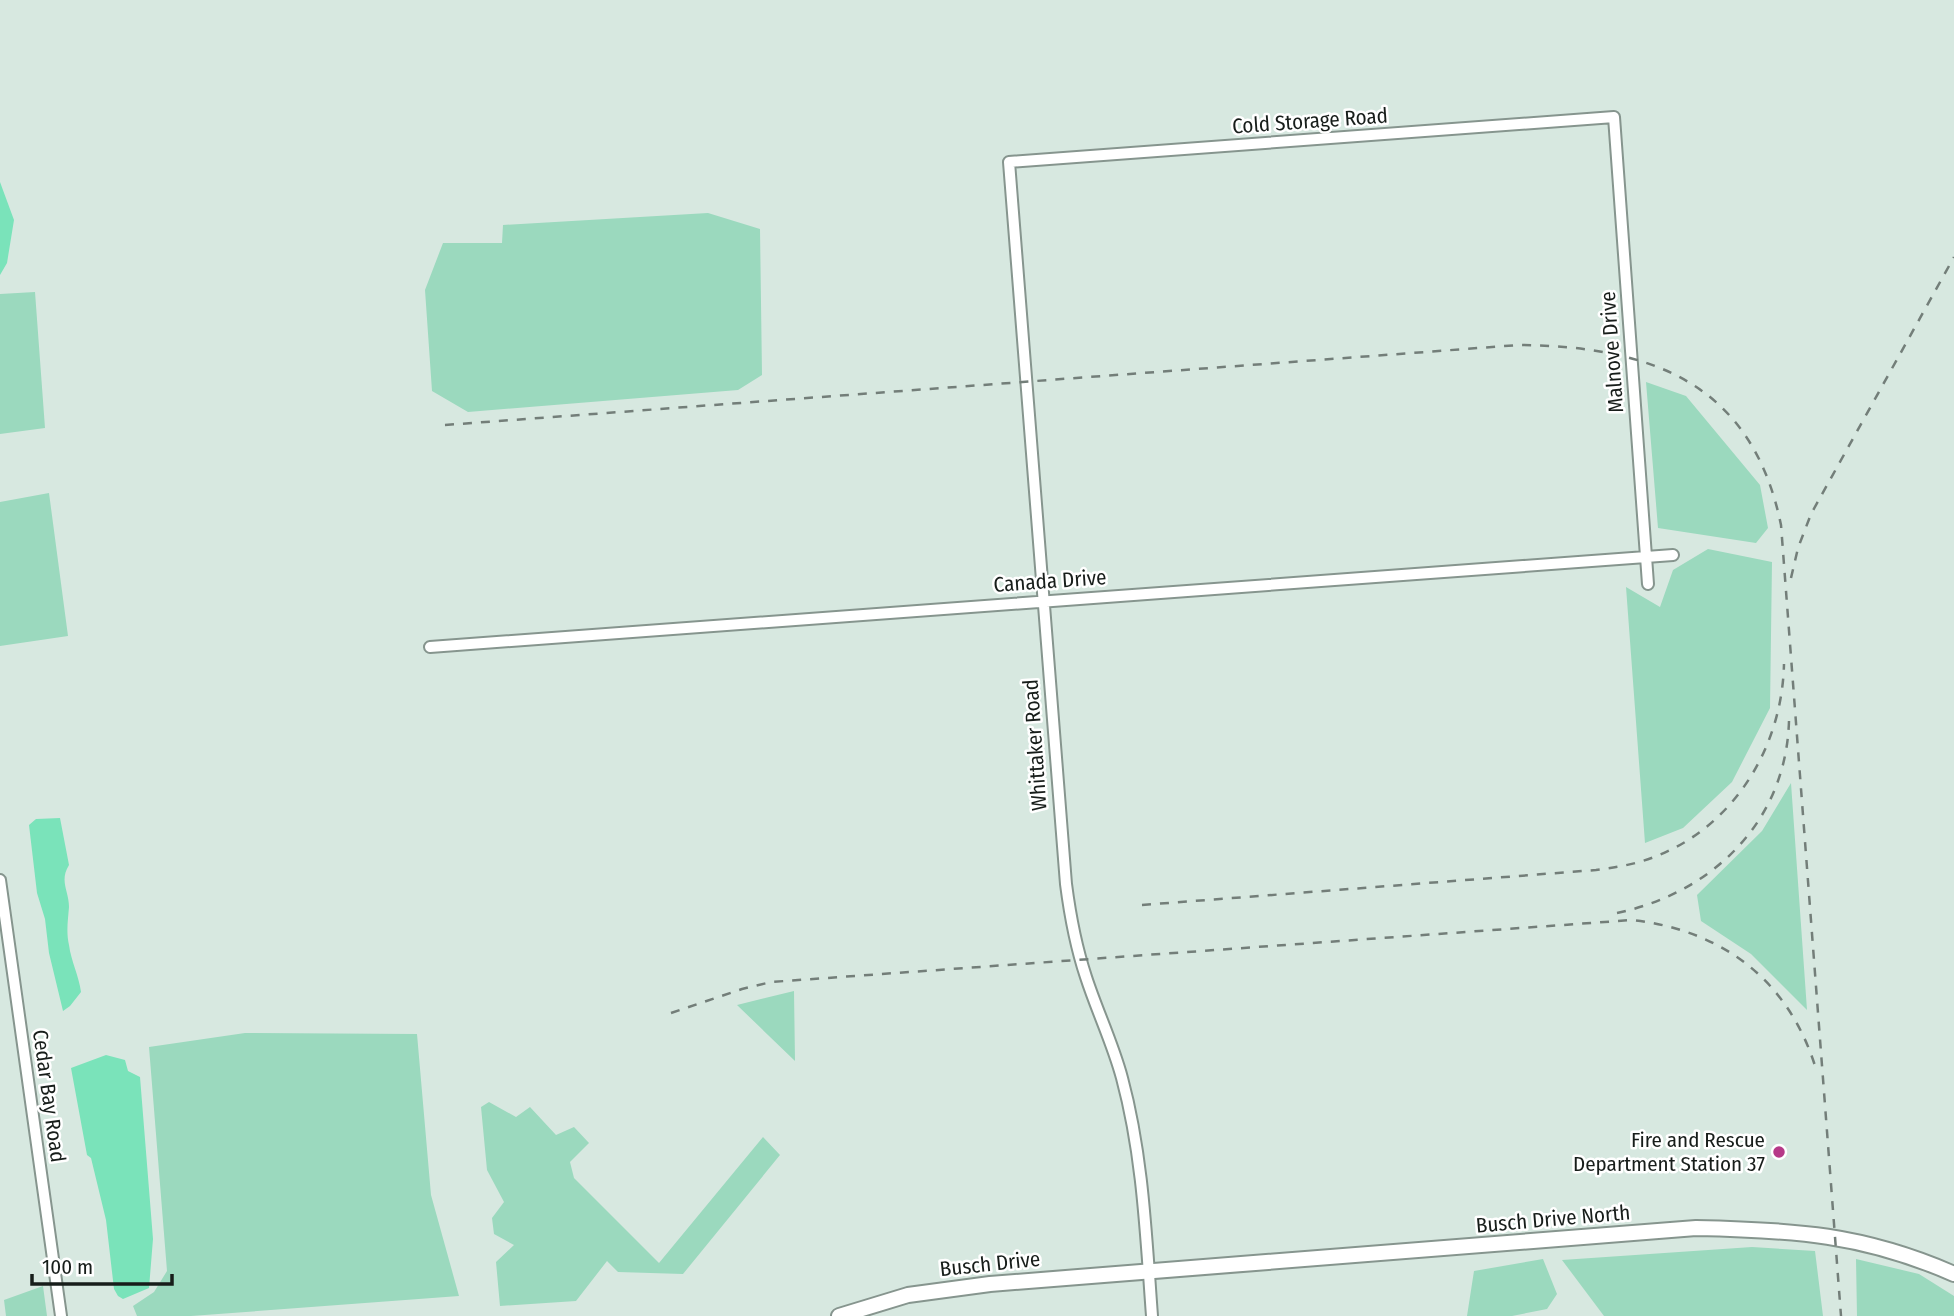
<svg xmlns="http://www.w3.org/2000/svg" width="1954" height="1316" font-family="'Fira Sans Condensed',sans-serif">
  <rect width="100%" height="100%" fill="#d7e8e0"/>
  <path fill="#9bd9be" d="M 708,213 L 760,229 L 762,375 L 738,390 L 468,412 L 432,391 L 425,290 L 443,243 L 502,243 L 503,225 Z
    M 35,292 L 45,428 L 0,434 L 0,294 Z
    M 1646,382 L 1686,396 L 1760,485 L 1768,528 L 1756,543 L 1658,528 Z
    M 49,493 L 68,636 L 0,646 L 0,502 Z
    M 1708,549 L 1772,562 L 1770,708 L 1732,782 L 1683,828 L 1645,843 L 1626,587 L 1660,607 L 1673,570 Z
    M 1791,783 L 1807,1010 L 1751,954 L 1701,921 L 1697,895 L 1762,831 Z
    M 794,991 L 795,1061 L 737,1005 Z
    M 245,1033 L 417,1034 L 431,1195 L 459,1296 L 191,1316 L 137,1316 L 133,1306 L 154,1292 L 167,1271 L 149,1047 Z
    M 489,1102 L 516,1117 L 530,1107 L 556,1135 L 574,1127 L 589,1143 L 570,1162 L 574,1178 L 659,1263 L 763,1137 L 780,1155 L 683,1274 L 618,1272 L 607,1261 L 576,1301 L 500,1306 L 496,1262 L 514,1245 L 494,1234 L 492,1218 L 504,1202 L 487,1170 L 481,1107 Z
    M 1752,1247 L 1815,1251 L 1823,1316 L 1604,1316 L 1562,1260 Z
    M 1543,1259 L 1557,1294 L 1547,1309 L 1512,1316 L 1467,1316 L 1474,1271 Z
    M 1856,1259 L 1919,1274 L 1954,1296 L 1954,1316 L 1857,1316 Z
    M 43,1286 L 47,1316 L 6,1316 L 4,1300 Z"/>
  <path fill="#7ae3ba" d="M 0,182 L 14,220 L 7,263 L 0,275 Z
    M 60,818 L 69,865 C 59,881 69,891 69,907 C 68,920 66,932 69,945 C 71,961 79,976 81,992 L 70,1006 L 63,1011 L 49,953 L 45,919 L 37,893 L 29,825 L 36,819 Z
    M 106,1055 L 125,1060 L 128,1071 L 140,1077 L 153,1239 L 149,1288 L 123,1299 L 118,1296 L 114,1289 L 106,1220 L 91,1158 L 87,1155 L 71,1068 Z"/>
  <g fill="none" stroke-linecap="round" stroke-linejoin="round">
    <defs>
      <path id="minor" d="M 430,647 L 1673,555
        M 0,880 L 61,1316
        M 1152,1316 C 1146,1236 1143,1156 1122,1078 C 1113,1044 1097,1011 1086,977 C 1076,947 1070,915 1066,884 L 1009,162 L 1614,117 L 1648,584"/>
      <path id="tertiary" d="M 839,1316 L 908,1295 L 990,1284 L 1696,1228 C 1794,1230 1863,1234 1954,1274"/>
    </defs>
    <use href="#minor" stroke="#86958e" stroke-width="14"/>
    <use href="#tertiary" stroke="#86958e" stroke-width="18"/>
    <use href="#minor" stroke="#fff" stroke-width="10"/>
    <use href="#tertiary" stroke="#fff" stroke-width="14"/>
    <path stroke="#737e79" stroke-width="2.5" stroke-dasharray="9 9" stroke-linecap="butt" d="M 445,425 L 1519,345 C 1651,346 1752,383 1781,525 L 1841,1316
      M 1791,578 L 1798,548 L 1811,514 L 1954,257
      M 1142,905 L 1596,870 C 1611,868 1625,866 1639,862 C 1727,837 1782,753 1784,664
      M 1617,913 C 1712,893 1786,822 1789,721
      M 671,1013 L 742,989 L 771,982 L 1632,920 C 1722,930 1789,980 1816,1069"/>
  </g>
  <circle fill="#b63988" stroke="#fff" stroke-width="2.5" cx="1779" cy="1152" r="7"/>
  <g text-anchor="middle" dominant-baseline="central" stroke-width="5" stroke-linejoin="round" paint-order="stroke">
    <g font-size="21" fill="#171d1a" stroke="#fff">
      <text transform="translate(1310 121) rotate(-4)">Cold Storage Road</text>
      <text transform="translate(1612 352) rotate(-94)">Malnove Drive</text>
      <text transform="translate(1050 581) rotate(-4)">Canada Drive</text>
      <text transform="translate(1035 745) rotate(-94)">Whittaker Road</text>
      <text transform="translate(49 1096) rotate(82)">Cedar Bay Road</text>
      <text transform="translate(1553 1219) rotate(-5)">Busch Drive North</text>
      <text transform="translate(990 1264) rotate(-6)">Busch Drive</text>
    </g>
    <g font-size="21" fill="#171d1a" stroke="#fff" text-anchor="end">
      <text x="1765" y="1140">Fire and Rescue<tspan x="1765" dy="24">Department Station 37</tspan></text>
    </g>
  </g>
  <path d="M32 1274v10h140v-10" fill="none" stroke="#171d1a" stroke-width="3.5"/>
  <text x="42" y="1274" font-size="21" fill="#171d1a" stroke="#ffffff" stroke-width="5" paint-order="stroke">100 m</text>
</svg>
